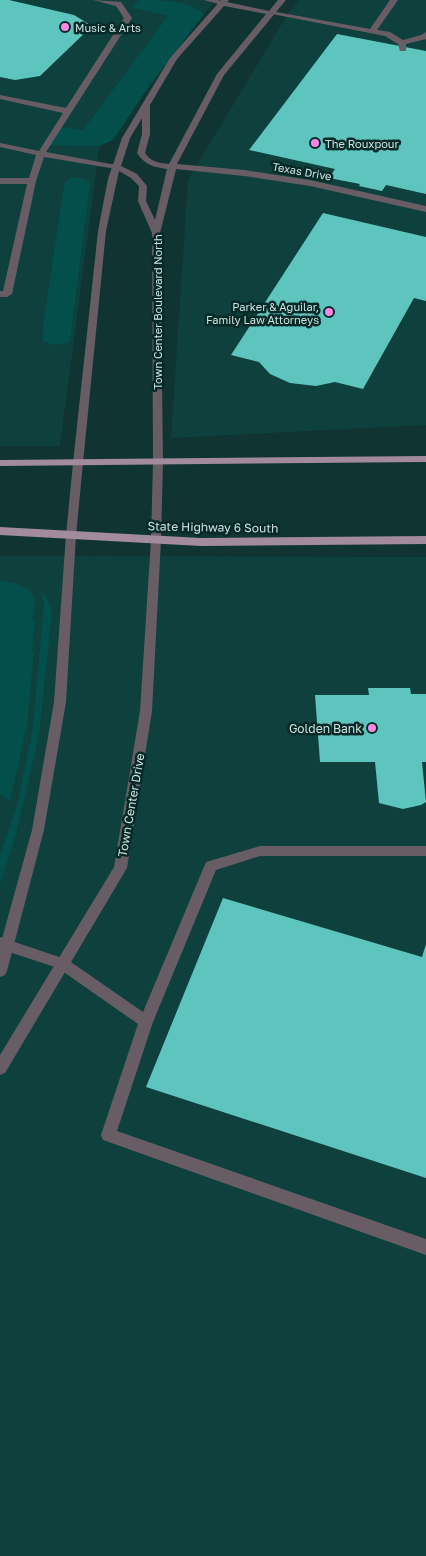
<svg xmlns="http://www.w3.org/2000/svg" width="426" height="1556" font-family="'Golos Text',sans-serif">
  <rect width="100%" height="100%" fill="#103432"/>
  <path fill="#0e403d" d="M 0,0 L 215,0 L 99,149 L 60,446 L 0,446 Z
    M 299,0 L 426,0 L 426,425 L 171,438 L 188,180 L 289,12 Z
    M 0,556 L 426,557 L 426,1556 L 0,1556 Z"/>
  <path fill="#034f4c" d="M 139,0 C 159,0 189,0 204,14 L 145,92 L 113,140 L 99,146 L 42,145 L 57,126 L 83,130 L 168,16 L 135,8 L 133,6 Z
    M 72,177 L 86,179 L 90,184 L 70,342 L 55,345 L 43,341 L 43,327 L 62,198 L 65,182 Z
    M 0,581 C 27,583 41,593 32,620 L 35,621 L 32,650 L 34,651 L 27,725 L 10,801 L 0,795 Z
    M 45,594 L 52,612 L 39,736 L 16,834 L 0,885 L 0,856 L 18,802 L 33,727 L 44,604 L 42,595 Z"/>
  <path fill="#5dc5be" d="M 0,0 L 9,0 L 74,15 L 92,26 L 40,76 L 15,80 L 0,77 Z
    M 337,34 L 426,51 L 426,194 L 386,185 L 382,191 L 359,186 L 360,184 L 329,178 L 335,169 L 249,150 Z
    M 323,213 L 426,237 L 426,301 L 414,298 L 363,389 L 335,382 L 316,386 L 290,383 L 270,374 L 259,362 L 231,355 Z
    M 368,688 L 410,688 L 411,694 L 426,694 L 426,762 L 422,762 L 426,802 L 421,805 L 403,809 L 379,803 L 375,762 L 320,762 L 315,695 L 369,695 Z
    M 223,898 L 422,957 L 426,944 L 426,1178 L 146,1087 Z"/>
  <g fill="none" stroke-linecap="round" stroke-linejoin="round">
    <path fill="#685d65" fill-rule="evenodd" d="M 93,0 L 121,2 L 132,18 L 46,152 L 116,165 L 120,167 L 116,169 L 44,157 L 36,181 L 12,294 L 7,297 L 0,297 L 0,291 L 3,291 L 27,184 L 0,184 L 0,178 L 29,178 L 36,155 L 0,147 L 0,143 L 39,151 L 63,113 L 0,99 L 0,95 L 66,108 L 124,18 L 116,6 Z
      M 204,0 L 218,0 L 226,3 L 222,5 Z
      M 390,0 L 398,0 L 377,30 L 390,32 L 403,40 L 421,35 L 426,32 L 426,39 L 406,44 L 406,51 L 400,51 L 398,44 L 385,36 L 267,13 L 271,11 L 370,29 Z
      M 260,846 L 426,846 L 426,856 L 260,856 L 216,870 L 153,1022 L 117,1131 L 426,1239 L 426,1255 L 103,1140 L 101,1135 L 138,1024 L 58,968 L 0,949 L 0,937 L 68,960 L 143,1012 L 206,862 Z"/>
    <path fill="#685d65" fill-rule="evenodd" d="M 221,0 L 229,0 L 227,2 L 269,11 L 278,0 L 286,0 L 224,75 L 177,164 L 244,170 L 310,180 L 426,206 L 426,212 L 310,186 L 244,176 L 176,169 L 160,233 L 163,462 L 161,540 L 152,711 L 127,868 L 5,1073 L 0,1075 L 0,1055 L 114,867 L 140,711 L 151,540 L 153,462 L 152,233 L 138,201 L 139,186 L 131,178 L 119,171 L 106,231 L 83,463 L 76,535 L 66,702 L 44,830 L 7,971 L 5,975 L 0,977 L 0,946 L 32,830 L 54,702 L 66,535 L 73,463 L 98,231 L 108,179 L 122,138 L 170,58 ZM 224,6 L 266,14 L 217,74 L 169,164 C 159,163 151,162 145,153 L 150,134 L 150,105 L 177,59 ZM 142,118 L 142,134 L 137,153 C 145,165 153,167 167,169 L 155,220 L 146,201 L 147,186 L 137,174 L 121,166 L 130,138 Z"/>
    <path fill="#a18b9c" fill-rule="evenodd" d="M 426,456 L 426,462 L 0,466 L 0,460 Z
      M 0,527 L 201,538 L 426,536 L 426,544 L 201,546 L 0,535 Z"/>
  </g>
  <g fill="#fb87e6" stroke="#052a28" stroke-width="2">
    <circle cx="65" cy="27" r="5"/>
    <circle cx="315" cy="143" r="5"/>
    <circle cx="329" cy="312" r="5"/>
    <circle cx="372" cy="728" r="5"/>
  </g>
  <g text-anchor="middle" dominant-baseline="central" stroke-width="5" stroke-linejoin="round" paint-order="stroke">
    <g font-size="11" fill="#cee1df" stroke="#052a28" text-anchor="start">
      <text x="75" y="27">Music &amp; Arts</text>
      <text x="325" y="143">The Rouxpour</text>
      <text x="319" y="306" text-anchor="end">Parker &amp; Aguilar,<tspan x="319" dy="13">Family Law Attorneys</tspan></text>
    </g>
    <g font-size="11" fill="#cee1df" stroke="#052a28">
      <text transform="translate(302 171) rotate(10)">Texas Drive</text>
      <text transform="translate(157 312) rotate(-90)">Town Center Boulevard North</text>
    </g>
    <g font-size="12" fill="#cee1df" stroke="#052a28">
      <text transform="translate(213 527) rotate(1)">State Highway 6 South</text>
      <text transform="translate(131 805) rotate(-80)">Town Center Drive</text>
    </g>
    <g font-size="12" fill="#cee1df" stroke="#052a28" text-anchor="end">
      <text x="362" y="728">Golden Bank</text>
    </g>
  </g>
</svg>
